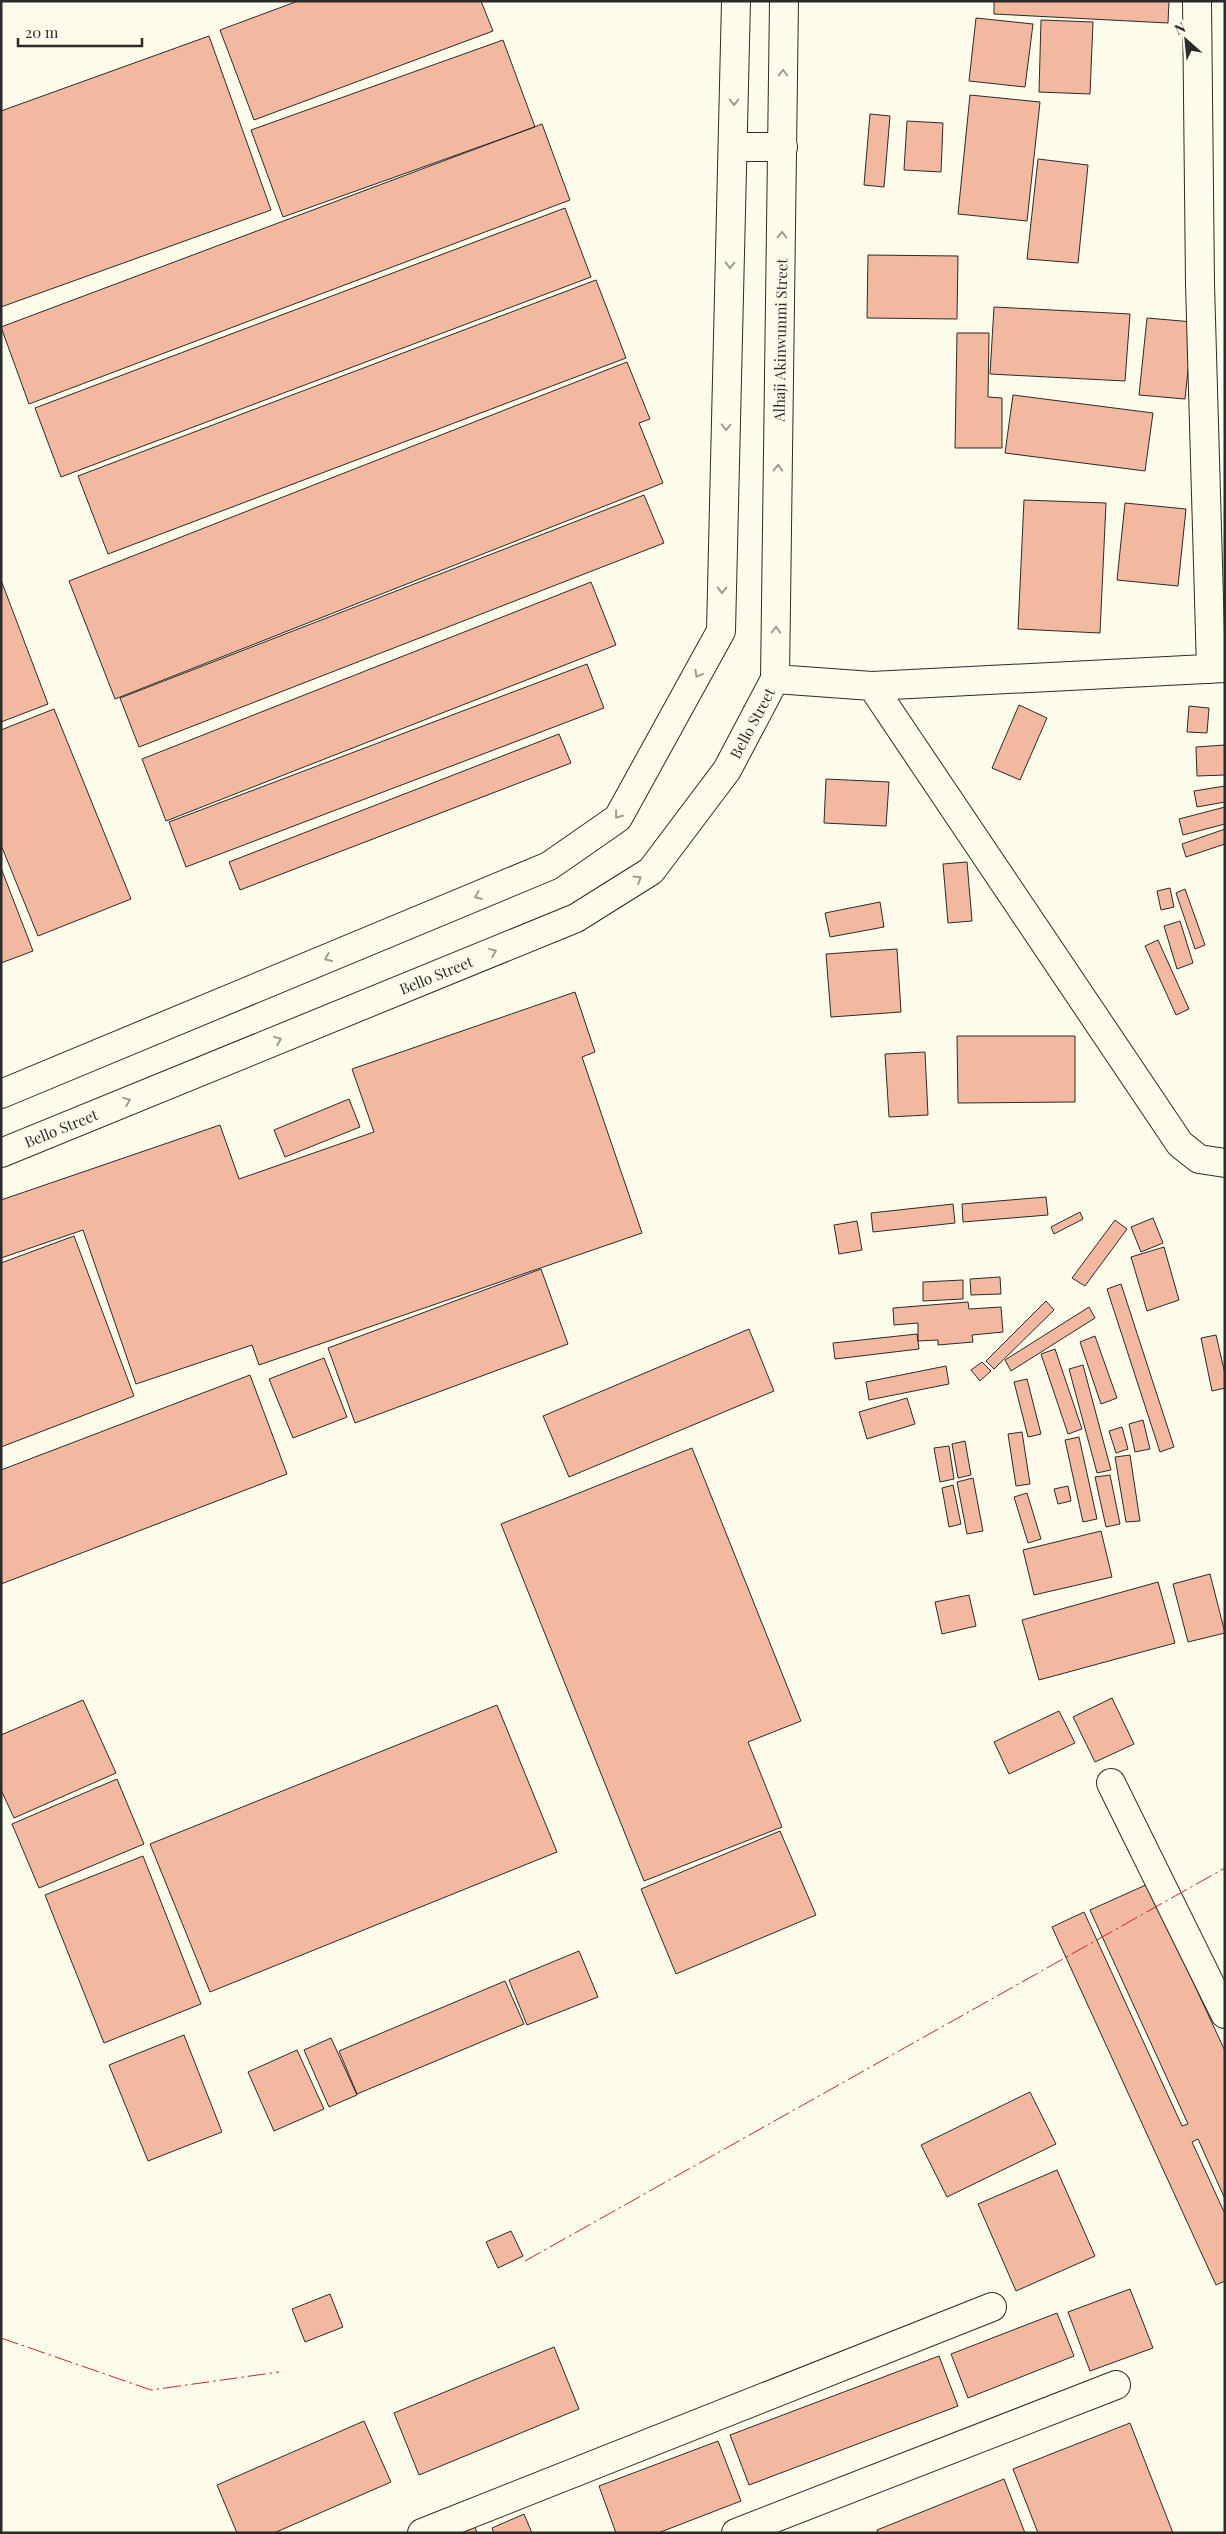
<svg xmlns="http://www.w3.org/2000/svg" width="1226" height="2534" font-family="'Playfair Display',serif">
  <rect width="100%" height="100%" fill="#fdfbea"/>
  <path fill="#f2b8a0" stroke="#2b2b2b" d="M 298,1 L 481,1 L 493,31 L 254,120 L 220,30 Z
    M 994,1 L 1169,1 L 1168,23 L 994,14 Z
    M 976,18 L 1033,24 L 1025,87 L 969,81 Z
    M 1041,20 L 1093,22 L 1090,94 L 1039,92 Z
    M 209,36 L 271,210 L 1,307 L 1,111 Z
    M 503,40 L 535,127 L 283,217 L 251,130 Z
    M 970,95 L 1040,102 L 1027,221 L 958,214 Z
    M 870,114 L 890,116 L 884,187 L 864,185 Z
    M 907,121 L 943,123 L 941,172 L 904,170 Z
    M 542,124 L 570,200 L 29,404 L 1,327 Z
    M 1038,159 L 1088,165 L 1078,263 L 1027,259 Z
    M 565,208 L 591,277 L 61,477 L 35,408 Z
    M 868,255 L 958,256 L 957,319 L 867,318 Z
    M 596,280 L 626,358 L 108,554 L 78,476 Z
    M 994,307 L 1130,314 L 1125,381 L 990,374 Z
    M 1147,318 L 1193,322 L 1185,399 L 1139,395 Z
    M 957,333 L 989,333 L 988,397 L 1002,398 L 1002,448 L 955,448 Z
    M 627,362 L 650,419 L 639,423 L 663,483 L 115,699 L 69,581 Z
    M 1013,395 L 1153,413 L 1145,471 L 1005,453 Z
    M 644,495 L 664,543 L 139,747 L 120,698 Z
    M 1024,500 L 1106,503 L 1100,633 L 1018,629 Z
    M 1125,503 L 1186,509 L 1178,586 L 1117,580 Z
    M 1,580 L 48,704 L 1,722 Z
    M 591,582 L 616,645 L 166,821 L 142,759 Z
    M 587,664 L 604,708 L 186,867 L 169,822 Z
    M 1019,705 L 1047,718 L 1020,780 L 992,768 Z
    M 1189,706 L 1209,708 L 1207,733 L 1187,732 Z
    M 54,709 L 131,899 L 38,936 L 1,845 L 1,730 Z
    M 559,734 L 571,763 L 240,890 L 229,862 Z
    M 1225,745 L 1225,775 L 1197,776 L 1196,747 Z
    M 826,779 L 889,782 L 886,826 L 824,823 Z
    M 1225,786 L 1225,802 L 1197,807 L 1194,791 Z
    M 1225,807 L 1225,824 L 1183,835 L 1179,819 Z
    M 1225,829 L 1225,844 L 1186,857 L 1182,844 Z
    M 967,862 L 972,921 L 948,923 L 943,864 Z
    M 1,868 L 33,951 L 1,963 Z
    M 1170,888 L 1174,907 L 1161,910 L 1157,891 Z
    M 1185,889 L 1205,945 L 1195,949 L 1176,893 Z
    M 880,902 L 884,927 L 830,937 L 825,913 Z
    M 1180,921 L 1193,963 L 1177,969 L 1164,926 Z
    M 1158,940 L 1189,1009 L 1176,1015 L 1145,946 Z
    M 897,949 L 901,1012 L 831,1017 L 826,954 Z
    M 575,992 L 595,1052 L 582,1057 L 642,1233 L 259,1365 L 252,1345 L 136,1384 L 83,1230 L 1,1258 L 1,1200 L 220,1125 L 239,1179 L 374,1132 L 352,1069 Z
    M 957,1036 L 1075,1036 L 1075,1102 L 958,1103 Z
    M 925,1052 L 928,1115 L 889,1117 L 885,1054 Z
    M 349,1099 L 360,1127 L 285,1157 L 274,1130 Z
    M 1046,1197 L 1048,1215 L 963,1222 L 962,1204 Z
    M 953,1204 L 955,1223 L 873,1232 L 871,1213 Z
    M 1080,1212 L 1083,1219 L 1054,1234 L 1051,1227 Z
    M 1153,1218 L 1163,1243 L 1141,1252 L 1131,1227 Z
    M 1115,1220 L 1127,1229 L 1085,1286 L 1072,1278 Z
    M 857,1221 L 862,1250 L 839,1254 L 834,1225 Z
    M 74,1236 L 134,1396 L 1,1447 L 1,1263 Z
    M 1164,1247 L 1179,1300 L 1147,1311 L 1131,1257 Z
    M 541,1269 L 568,1344 L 355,1423 L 328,1348 Z
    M 1000,1277 L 1001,1294 L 971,1295 L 970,1279 Z
    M 963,1280 L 963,1299 L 923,1301 L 923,1282 Z
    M 1121,1284 L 1174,1447 L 1160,1452 L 1107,1289 Z
    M 1046,1301 L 1054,1310 L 994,1369 L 986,1361 Z
    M 968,1302 L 969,1309 L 1001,1307 L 1003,1332 L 972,1335 L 973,1342 L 938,1345 L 938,1340 L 918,1341 L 918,1323 L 894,1325 L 893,1308 Z
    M 1089,1307 L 1095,1318 L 1011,1371 L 1005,1360 Z
    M 749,1329 L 774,1391 L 569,1477 L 543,1416 Z
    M 917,1334 L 919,1349 L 835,1359 L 833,1343 Z
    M 1216,1335 L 1225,1374 L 1225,1388 L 1212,1391 L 1201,1338 Z
    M 1095,1336 L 1117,1398 L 1101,1404 L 1080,1342 Z
    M 1055,1349 L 1082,1429 L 1068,1434 L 1041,1354 Z
    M 324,1358 L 347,1417 L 293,1438 L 269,1379 Z
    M 982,1362 L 991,1371 L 980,1381 L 971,1370 Z
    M 1083,1365 L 1111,1470 L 1097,1473 L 1069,1369 Z
    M 946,1366 L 949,1384 L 869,1400 L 866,1382 Z
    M 250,1375 L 287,1474 L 1,1584 L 1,1470 Z
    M 1027,1379 L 1041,1434 L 1028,1437 L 1014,1382 Z
    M 907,1398 L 915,1424 L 867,1439 L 859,1412 Z
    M 1143,1420 L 1150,1449 L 1135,1452 L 1129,1424 Z
    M 1122,1427 L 1128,1449 L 1116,1453 L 1109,1431 Z
    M 1022,1432 L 1030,1484 L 1016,1486 L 1008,1434 Z
    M 1079,1437 L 1097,1519 L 1083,1522 L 1065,1440 Z
    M 965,1441 L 971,1475 L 958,1478 L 952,1444 Z
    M 949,1446 L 954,1479 L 940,1482 L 934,1448 Z
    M 692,1448 L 801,1721 L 748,1742 L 782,1827 L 644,1881 L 501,1524 Z
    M 1130,1455 L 1140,1521 L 1126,1522 L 1115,1457 Z
    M 1110,1475 L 1120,1524 L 1106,1527 L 1095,1477 Z
    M 973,1478 L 983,1531 L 967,1534 L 957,1482 Z
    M 953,1485 L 961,1524 L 949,1527 L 942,1488 Z
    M 1068,1486 L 1071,1501 L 1058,1504 L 1054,1489 Z
    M 1027,1493 L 1041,1539 L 1028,1543 L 1014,1497 Z
    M 1101,1531 L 1112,1577 L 1034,1595 L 1023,1550 Z
    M 1210,1574 L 1225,1633 L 1188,1642 L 1173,1584 Z
    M 1158,1582 L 1175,1643 L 1039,1680 L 1022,1620 Z
    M 969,1595 L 976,1626 L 942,1634 L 935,1602 Z
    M 1112,1698 L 1134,1744 L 1095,1762 L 1073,1717 Z
    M 83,1700 L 116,1773 L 14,1818 L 1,1790 L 1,1735 Z
    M 497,1705 L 557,1852 L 210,1992 L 150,1844 Z
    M 1059,1711 L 1075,1743 L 1009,1774 L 994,1742 Z
    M 117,1779 L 144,1844 L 39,1888 L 12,1824 Z
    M 780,1831 L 816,1915 L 676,1974 L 641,1889 Z
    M 143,1856 L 201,2004 L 104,2043 L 45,1895 Z
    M 1148,1884 L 1225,2051 L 1225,2199 L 1198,2139 L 1192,2142 L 1225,2214 L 1225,2281 L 1216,2285 L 1052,1927 L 1084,1912 L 1182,2126 L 1188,2124 L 1090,1910 Z
    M 579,1951 L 598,1997 L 527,2025 L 509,1980 Z
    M 505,1981 L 524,2024 L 357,2094 L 339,2051 Z
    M 184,2035 L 222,2132 L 148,2161 L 109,2065 Z
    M 331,2038 L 357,2095 L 329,2107 L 304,2050 Z
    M 297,2050 L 324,2109 L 274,2131 L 248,2072 Z
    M 1030,2092 L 1056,2144 L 947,2197 L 921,2145 Z
    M 1057,2170 L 1095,2256 L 1016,2291 L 978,2204 Z
    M 511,2231 L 523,2256 L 498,2268 L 486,2242 Z
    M 1130,2289 L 1153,2348 L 1090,2371 L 1068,2312 Z
    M 330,2294 L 343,2327 L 305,2342 L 292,2309 Z
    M 1057,2313 L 1074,2356 L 968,2398 L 951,2354 Z
    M 554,2347 L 579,2409 L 419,2475 L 394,2413 Z
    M 939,2356 L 958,2406 L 749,2485 L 730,2435 Z
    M 364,2421 L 391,2482 L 274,2533 L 237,2533 L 217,2485 Z
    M 1130,2423 L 1173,2533 L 1038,2533 L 1013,2469 Z
    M 718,2441 L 741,2501 L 658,2533 L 616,2533 L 599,2486 Z
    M 1004,2479 L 1025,2533 L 878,2533 L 877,2530 Z
    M 524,2514 L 532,2533 L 494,2533 L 492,2528 Z
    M 473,2521 L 477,2533 L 449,2533 Z"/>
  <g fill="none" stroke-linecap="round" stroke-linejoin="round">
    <defs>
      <path id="minor" d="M 1197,1 L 1200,284 L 1211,669
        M 733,147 L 783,147
        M 775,679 L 872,686 L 1180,1144 L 1199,1159 L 1225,1163
        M 872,686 L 1225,668
        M 1,1094 L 549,866 L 618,818 L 721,631 L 736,1
        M 1,1153 L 576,918 L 651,871 L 727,770 L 775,679 L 784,1
        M 1111,1783 L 1225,2014
        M 422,2533 L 992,2307
        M 736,2533 L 1116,2385"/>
    </defs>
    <use href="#minor" stroke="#2b2b2b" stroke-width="30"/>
    <use href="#minor" stroke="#fdfbea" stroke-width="28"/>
    <path stroke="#c62828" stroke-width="1" stroke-dasharray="18 4 2.5 4" stroke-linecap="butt" d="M 525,2261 L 1225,1868
      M 1,2338 L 151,2390 L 279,2372"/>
  </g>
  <defs><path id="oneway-chevron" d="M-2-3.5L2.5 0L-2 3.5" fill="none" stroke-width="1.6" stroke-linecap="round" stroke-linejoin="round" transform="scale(1.25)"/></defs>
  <g stroke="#9e9d94">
    <use href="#oneway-chevron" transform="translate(783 73) rotate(-90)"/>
    <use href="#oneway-chevron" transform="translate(734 102) rotate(91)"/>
    <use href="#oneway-chevron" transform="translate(782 235) rotate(-89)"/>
    <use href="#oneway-chevron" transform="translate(730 265) rotate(91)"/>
    <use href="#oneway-chevron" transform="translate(726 427) rotate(91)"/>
    <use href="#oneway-chevron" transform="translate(778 468) rotate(-89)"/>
    <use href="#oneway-chevron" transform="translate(722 590) rotate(91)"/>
    <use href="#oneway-chevron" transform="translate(776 630) rotate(-89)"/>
    <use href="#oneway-chevron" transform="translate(698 674) rotate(119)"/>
    <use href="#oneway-chevron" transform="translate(618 815) rotate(128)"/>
    <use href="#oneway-chevron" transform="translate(638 879) rotate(-32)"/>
    <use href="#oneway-chevron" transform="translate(478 896) rotate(157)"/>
    <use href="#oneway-chevron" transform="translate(493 952) rotate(-22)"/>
    <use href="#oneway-chevron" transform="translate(328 958) rotate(157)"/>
    <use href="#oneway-chevron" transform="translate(278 1040) rotate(-22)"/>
    <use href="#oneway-chevron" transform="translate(127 1101) rotate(-22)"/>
  </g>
  <g text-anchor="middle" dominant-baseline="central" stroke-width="4" stroke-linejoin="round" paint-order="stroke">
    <g font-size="15" fill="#2b2b2b" stroke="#fdfbea">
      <text transform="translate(780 340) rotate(-89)">Alhaji Akinwunmi Street</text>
      <text transform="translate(752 723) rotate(-62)">Bello Street</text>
      <text transform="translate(436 975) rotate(-22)">Bello Street</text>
      <text transform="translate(61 1128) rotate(-22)">Bello Street</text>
    </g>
  </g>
  <rect width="1226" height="2534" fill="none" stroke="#2b2b2b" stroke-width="5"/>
  <g transform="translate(1186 40) rotate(333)" stroke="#fdfbea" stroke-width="4" paint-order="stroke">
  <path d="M0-4L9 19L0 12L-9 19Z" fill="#2b2b2b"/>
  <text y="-8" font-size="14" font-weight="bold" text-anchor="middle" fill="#2b2b2b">N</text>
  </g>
  <path d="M18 38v8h124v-8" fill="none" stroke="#2b2b2b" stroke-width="2.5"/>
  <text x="25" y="38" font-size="15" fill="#2b2b2b" stroke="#fdfbea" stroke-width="4" paint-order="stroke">20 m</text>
</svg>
